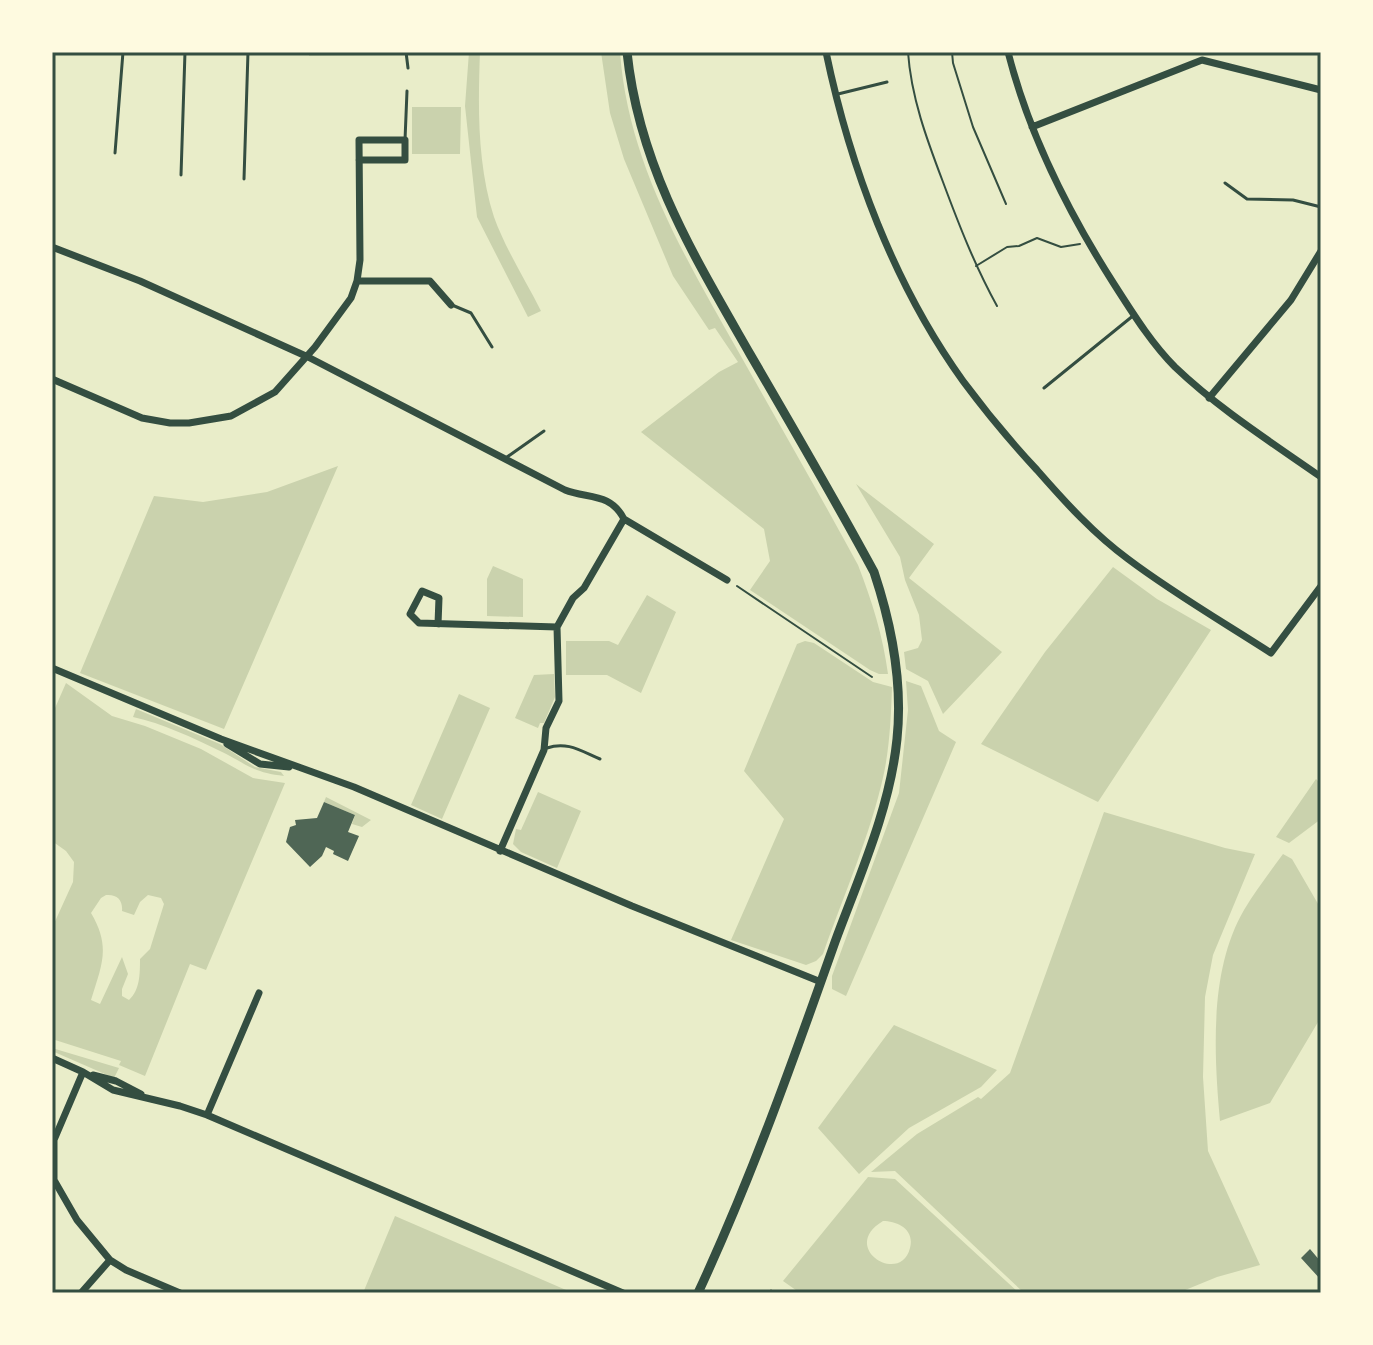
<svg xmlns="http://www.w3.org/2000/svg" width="1373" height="1345" font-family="Lora,serif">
  <rect width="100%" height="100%" fill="#e9edc9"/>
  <path fill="#cad2ad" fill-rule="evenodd" d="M 309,52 L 399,52 L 398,55 L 309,56 Z
    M 469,52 L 480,52 C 478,106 477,164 494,217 C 505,248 526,281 541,311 L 528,317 L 477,217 L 465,106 Z
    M 601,52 L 620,52 C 628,163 685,257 738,351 C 778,422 819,493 858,565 C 872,601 883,636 888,674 L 879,674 L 870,670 L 750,590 L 770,561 L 764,529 L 641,432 L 719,372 L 738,362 L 715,328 L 709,330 L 673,276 L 624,159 L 610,113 Z
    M 412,107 L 461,107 L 460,154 L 412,154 Z
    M 338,466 L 224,729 L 80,673 L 154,496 L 203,502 L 267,492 Z
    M 856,484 L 934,544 L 909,578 L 1002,652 L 943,714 L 928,681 L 906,669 L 904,652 L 918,648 L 922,640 L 919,615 L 905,580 L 900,557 Z
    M 493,566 L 523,579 L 523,617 L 487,616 L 487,579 Z
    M 1113,567 L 1157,599 L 1211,630 L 1098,802 L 981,744 L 1045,652 Z
    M 647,595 L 676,612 L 641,693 L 607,675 L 566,675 L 566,641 L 609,641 L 618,645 Z
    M 805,641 L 814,643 L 873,682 L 892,687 C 891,715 890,744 884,773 C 871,834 844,894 823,954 L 816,961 L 806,965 L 731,940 L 784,819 L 744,771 L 797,644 Z
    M 554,674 L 555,697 L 544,723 L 540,723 L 538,728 L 515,718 L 534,675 Z
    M 906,681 L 921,686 L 939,731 L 956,742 L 846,996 L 832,989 L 832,976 L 899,793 L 908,710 Z
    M 66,683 L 112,716 L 145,726 L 201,749 L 253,778 L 285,783 L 206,970 L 190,964 L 145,1076 L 119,1065 L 121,1061 L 52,1039 L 52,928 L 73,882 L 74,862 L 66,851 L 52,841 L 52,715 ZM 106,895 C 117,894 123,900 122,911 L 134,915 L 140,902 L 148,895 L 161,898 L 164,904 L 150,949 L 140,959 C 140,974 140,990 129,1000 L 122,996 L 122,989 L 128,974 L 122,957 L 100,1004 L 91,1000 C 102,964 111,947 91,913 L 101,898 Z
    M 459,694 L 490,708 L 442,819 L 411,805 Z
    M 136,709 L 220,744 L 255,767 L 281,772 L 284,776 C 253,773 247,764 220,751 C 193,738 162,723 133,717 Z
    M 1316,779 L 1321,784 L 1321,819 L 1289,843 L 1276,837 Z
    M 538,792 L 581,811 L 557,868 L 521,852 L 513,844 L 516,829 L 521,830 Z
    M 326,797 L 371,820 L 362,827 L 352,824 L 355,815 L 324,802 Z
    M 1104,812 L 1225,848 L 1255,854 L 1213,955 L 1205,997 L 1203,1077 L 1208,1151 L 1260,1265 L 1217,1277 L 1178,1293 L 1024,1293 L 895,1171 L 871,1172 L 917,1134 L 978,1097 L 981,1099 L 1010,1073 Z
    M 1283,854 L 1292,859 L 1321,909 L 1321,1017 L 1270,1103 L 1220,1121 C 1214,1054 1209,970 1244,910 C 1256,890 1270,872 1283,854 Z
    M 894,1025 L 997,1070 L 981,1087 L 909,1128 L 859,1174 L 818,1128 Z
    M 52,1048 L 119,1068 L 114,1078 L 52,1051 Z
    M 868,1177 L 895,1179 L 1019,1293 L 800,1293 L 783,1281 ZM 883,1221 C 897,1221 915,1229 910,1248 C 901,1286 838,1248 883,1221 Z
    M 395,1216 L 573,1293 L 363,1293 Z"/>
  <path fill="#4f6655" d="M 324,802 L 355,815 L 348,832 L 359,836 L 348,861 L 333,854 L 334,851 L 326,847 L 322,856 L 310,867 L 286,842 L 290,827 L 296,825 L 295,820 L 317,818 Z
    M 1310,1249 L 1321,1262 L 1321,1280 L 1301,1258 Z"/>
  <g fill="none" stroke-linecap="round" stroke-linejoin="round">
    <path stroke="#344e41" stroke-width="2" d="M 908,52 C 911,97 927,140 943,182 C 959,225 975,266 997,306
      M 952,52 L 953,63 L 973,127 L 1006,204
      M 976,266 L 1007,247 L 1019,246 L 1037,238 L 1061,247 L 1080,244
      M 737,586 L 872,677"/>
    <path stroke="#344e41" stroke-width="3" d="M 406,52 L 408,68
      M 838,94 L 887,82
      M 405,140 L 407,91
      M 115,153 L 123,52
      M 181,175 L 185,52
      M 244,179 L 248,52
      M 1225,183 L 1247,199 L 1293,200 L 1321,207
      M 452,305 L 471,313 L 492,347
      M 1044,388 L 1134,315
      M 507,457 L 544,431
      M 547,748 C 567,741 581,751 600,759
      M 769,1293 L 771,1291"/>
    <path stroke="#344e41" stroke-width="7" d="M 826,52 C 850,167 894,285 963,381 C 986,412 1011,442 1037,470 C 1065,502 1094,534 1128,559 C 1173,593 1223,622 1271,653 L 1321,586
      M 1008,52 C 1029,135 1068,212 1114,284 C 1132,312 1151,343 1175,367 C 1219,409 1271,442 1321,477
      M 1032,127 L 1202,60 L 1321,90
      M 52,247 L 140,281 L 308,357 L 565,490 C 587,499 610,492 624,519 L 727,580
      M 357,281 L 430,281 L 451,305
      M 52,379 L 142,418 L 170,423 L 189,423 L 231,416 L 275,392 L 315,347 L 351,298 L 357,281 L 360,260 L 359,140 L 405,140 L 405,160 L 359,160
      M 1209,398 L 1291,300 L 1321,251
      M 438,624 L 439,598 L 422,591 L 410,614 L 419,623 L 557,627
      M 52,668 L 221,739 L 354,787 L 632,906 L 821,982
      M 227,744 L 260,764 L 289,767
      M 500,851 L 544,750 L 546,728 L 559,701 L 557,627 L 573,598 L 584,588 L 624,519
      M 52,1058 L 83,1072 L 113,1090 L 180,1106 L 207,1115 L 623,1293
      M 83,1072 L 54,1140 L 54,1180 L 77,1220 L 110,1260 L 126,1270 L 180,1293
      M 93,1075 L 116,1081 L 141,1094
      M 207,1115 L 259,993
      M 81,1293 L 110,1260"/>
    <path stroke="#344e41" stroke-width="9" d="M 627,52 C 639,167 694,256 750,354 C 792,426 834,498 874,572 C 892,626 903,681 897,739 C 890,809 859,877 835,942 C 793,1061 751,1179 698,1293"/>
  </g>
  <rect width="1373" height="1345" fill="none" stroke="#fefae0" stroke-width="108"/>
  <rect x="54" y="54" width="1265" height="1237" fill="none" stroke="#344e41" stroke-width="3"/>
</svg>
